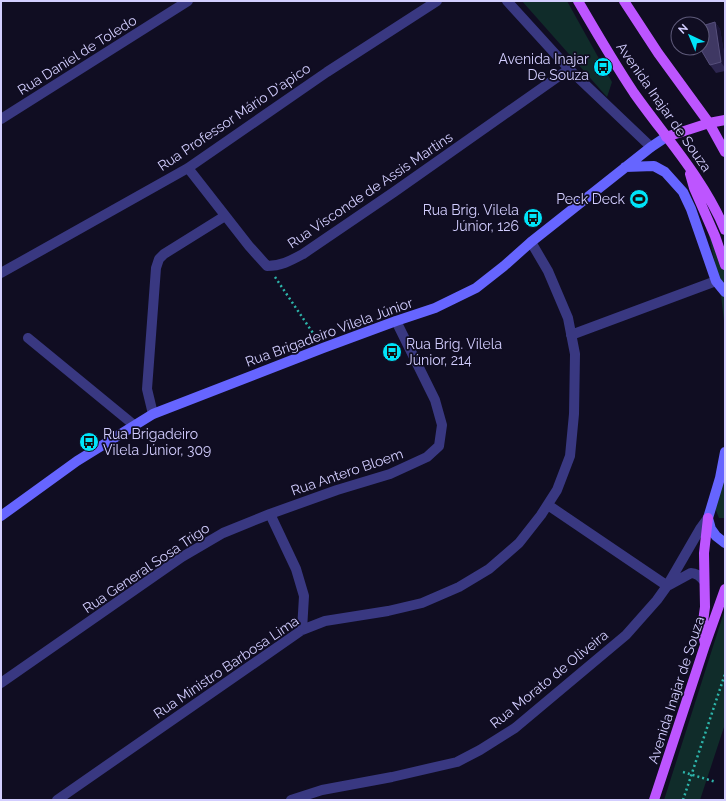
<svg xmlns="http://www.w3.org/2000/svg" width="726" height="801" font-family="Raleway,sans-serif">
  <rect width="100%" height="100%" fill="#100d22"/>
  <path fill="#102c2a" d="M 522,1 L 567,1 L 612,82 L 607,97 Z
    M 705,218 L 715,241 L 725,272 L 725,330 L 720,286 Z
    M 725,443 L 725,518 L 719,518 L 713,503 Z
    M 725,609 L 725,724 L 700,800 L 664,800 Z"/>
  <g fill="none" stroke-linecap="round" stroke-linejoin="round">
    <path stroke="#2db4aa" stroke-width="2.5" stroke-dasharray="2 3" stroke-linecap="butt" d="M 275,277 L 317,339
      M 683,772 L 716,782
      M 683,800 L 725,674"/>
    <path stroke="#393881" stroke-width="10" d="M 507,1 L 569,69 L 651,147
      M 1,119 L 188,1
      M 188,168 L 249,246 L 267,266 C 281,266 290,261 303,254 L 394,192 L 569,69
      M 1,273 L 188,168 L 327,72 L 437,1
      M 571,335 L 716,281
      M 28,338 L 134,425
      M 153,414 L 147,389 L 156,268 L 159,259 L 164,254 L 225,216
      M 548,505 L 663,583
      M 270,514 L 337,490 L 390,474 L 427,457 L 439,446 L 442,425 L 435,400 L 396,321
      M 669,585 L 691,573 C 697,573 701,577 704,581
      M 1,683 L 182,557 L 223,533 L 270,514 L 296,569 L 304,596 L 302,630
      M 57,800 L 302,630 L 325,621 L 388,611 L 422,603 L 459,587 L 489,569 L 519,543 L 541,515 L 557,490 L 570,456 L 574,414 L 575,354 L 568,318 L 548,271 L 531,242
      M 291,800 L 322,790 L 392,777 L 457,762 L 480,750 L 515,728 L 626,635 L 657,600 L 667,586 L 700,529 L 708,518"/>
    <path stroke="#6665ff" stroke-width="10" d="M 625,167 L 654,166 L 665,172 L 683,192 L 691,209 L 716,281 L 725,292
      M 725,452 L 720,478 L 708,518 L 711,529 L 716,536 L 725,543
      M 1,516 L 77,461 L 153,414 L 323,348 L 396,321 L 435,308 L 476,288 L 504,266 L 531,242 L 651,147 L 666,137"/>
    <path stroke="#bd55ff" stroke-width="10" d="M 578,1 C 596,32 614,63 634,93 C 665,137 704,179 725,230
      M 624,1 L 658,53 L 709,123 L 725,152
      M 666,137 L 709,123 L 725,120
      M 690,174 L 694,188 L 715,236 L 725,265
      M 705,644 L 702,629 L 705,607 L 704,553 L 708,518
      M 654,800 L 705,645 L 725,589"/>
  </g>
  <path fill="#2d2650" d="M 715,22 L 720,29 L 725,59 L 725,71 L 716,73 L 710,65 Z"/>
  <path fill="#1a1436" d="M 715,22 L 720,29 L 725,59 L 725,68 L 721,62 Z"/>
  <path fill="#3f3863" stroke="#564f7b" d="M 715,22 L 721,62 L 710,65 L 700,48 L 702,48 L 702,26 Z"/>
  <defs>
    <symbol id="bus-disc" viewBox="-11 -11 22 22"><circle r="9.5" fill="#00e4f9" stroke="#100d22"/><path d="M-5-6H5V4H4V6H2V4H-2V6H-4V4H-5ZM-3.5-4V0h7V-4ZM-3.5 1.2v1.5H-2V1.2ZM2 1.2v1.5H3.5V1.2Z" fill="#111"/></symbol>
    <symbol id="stadium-disc" viewBox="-11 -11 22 22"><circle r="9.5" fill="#00e4f9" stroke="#100d22"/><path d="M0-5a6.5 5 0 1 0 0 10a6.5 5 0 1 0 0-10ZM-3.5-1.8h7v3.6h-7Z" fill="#111"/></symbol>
  </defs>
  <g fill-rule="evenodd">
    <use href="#bus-disc" x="592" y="56" width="22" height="22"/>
    <use href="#stadium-disc" x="628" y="188" width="22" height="22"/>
    <use href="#bus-disc" x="522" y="207" width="22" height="22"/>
    <use href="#bus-disc" x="381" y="341" width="22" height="22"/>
    <use href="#bus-disc" x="78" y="431" width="22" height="22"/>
  </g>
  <g text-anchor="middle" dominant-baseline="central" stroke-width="3.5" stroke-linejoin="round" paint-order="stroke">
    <g font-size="14" fill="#d3ceff" stroke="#100d22">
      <text transform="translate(77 55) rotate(-32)">Rua Daniel de Toledo</text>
      <text transform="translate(664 107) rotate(55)">Avenida Inajar de Souza</text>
      <text transform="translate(234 117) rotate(-34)">Rua Professor Mário D'apico</text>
      <text transform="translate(370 190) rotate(-34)">Rua Visconde de Assis Martins</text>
      <text transform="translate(329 332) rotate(-20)">Rua Brigadeiro Vilela Júnior</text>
      <text transform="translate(347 472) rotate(-19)">Rua Antero Bloem</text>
      <text transform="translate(146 568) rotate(-34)">Rua General Sosa Trigo</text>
      <text transform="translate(226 667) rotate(-34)">Rua Ministro Barbosa Lima</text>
      <text transform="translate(549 679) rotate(-39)">Rua Morato de Oliveira</text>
      <text transform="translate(676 690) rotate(-72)">Avenida Inajar de Souza</text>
    </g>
    <g font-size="14" fill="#d3ceff" stroke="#100d22" text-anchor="end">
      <text x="589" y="59">Avenida Inajar<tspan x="589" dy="16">De Souza</tspan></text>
      <text x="625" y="199">Peck Deck</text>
      <text x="519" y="210">Rua Brig. Vilela<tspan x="519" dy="16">Júnior, 126</tspan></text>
      <text x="406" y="344" text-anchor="start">Rua Brig. Vilela<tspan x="406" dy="16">Júnior, 214</tspan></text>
      <text x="103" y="434" text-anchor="start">Rua Brigadeiro<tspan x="103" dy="16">Vilela Júnior, 309</tspan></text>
    </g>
  </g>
  <rect width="726" height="801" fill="none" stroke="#d3ceff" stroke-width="4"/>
  <g transform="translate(690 36) rotate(316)"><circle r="19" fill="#100d22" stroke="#5e5a7a"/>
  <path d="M0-3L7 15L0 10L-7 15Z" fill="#00e4f9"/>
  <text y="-6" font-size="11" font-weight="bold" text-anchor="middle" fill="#d3ceff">N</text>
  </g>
</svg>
